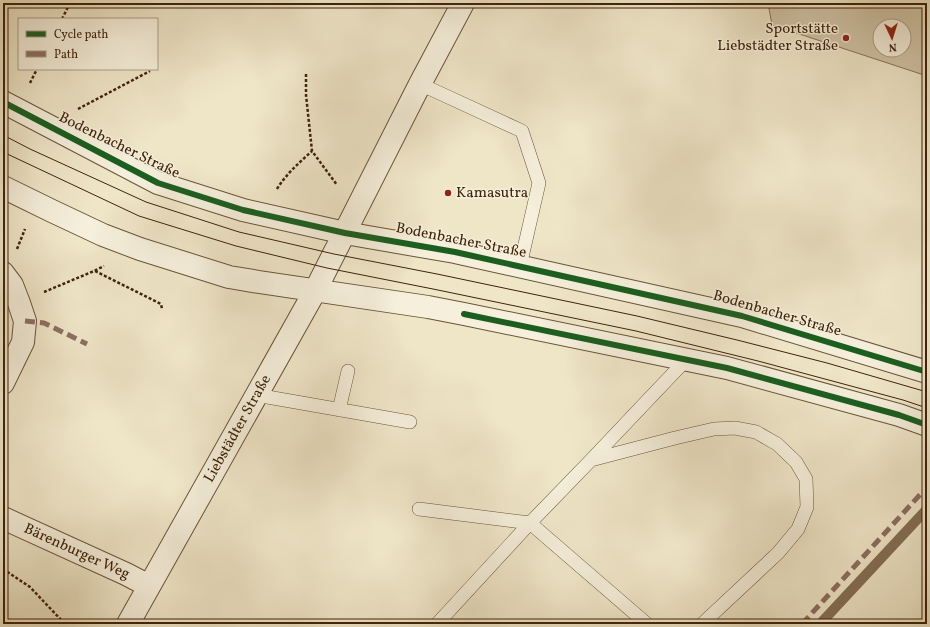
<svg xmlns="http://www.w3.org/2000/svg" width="930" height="627" font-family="Vollkorn,serif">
  <rect width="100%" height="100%" fill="#efe6c8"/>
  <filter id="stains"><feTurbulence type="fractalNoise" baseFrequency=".005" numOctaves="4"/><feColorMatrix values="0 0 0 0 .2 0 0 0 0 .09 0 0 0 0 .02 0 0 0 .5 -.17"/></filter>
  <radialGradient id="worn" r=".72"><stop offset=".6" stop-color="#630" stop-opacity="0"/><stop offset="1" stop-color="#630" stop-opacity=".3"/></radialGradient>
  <path fill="#d1c5a8" stroke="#887458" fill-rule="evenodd" d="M 768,3 L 927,3 L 927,76 L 772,25 ZM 880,26 L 904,26 L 904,50 L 880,50 Z"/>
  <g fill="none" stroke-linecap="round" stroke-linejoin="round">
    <path stroke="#847055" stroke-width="10" d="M 820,624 L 927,509"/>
    <defs>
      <path id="service" d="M 420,84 L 522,131 L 539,183 L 520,266
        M 256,395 L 410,422
        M 339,410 L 348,371
        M 591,460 L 675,438 L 714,429 L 735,428 L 756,432 L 777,444 L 796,462 L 806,479 L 807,507 L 798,529 L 778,553 L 702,624
        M 419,509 L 530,523 L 647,624
        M 437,624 L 530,523 L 591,460 L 645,403 L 686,360"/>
      <g id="minor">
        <path d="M 3,273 L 12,285 L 19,303 L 25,321 L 23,342 L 3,383"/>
        <path id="s1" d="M 3,518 L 126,574 L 149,586"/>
        <path id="s2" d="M 128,624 L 315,291 L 420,84 L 463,3"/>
      </g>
      <path id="tertiary" d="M 3,102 L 158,183 L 243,210 L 345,233 L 455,252 L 742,316 L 927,372
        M 3,187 L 52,211 L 103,235 L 140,249 L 229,277 L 259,282 L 428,307 L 464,314 L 727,368 L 899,415 L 927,425"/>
    </defs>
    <use href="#service" stroke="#6a5439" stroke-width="14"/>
    <use href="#minor" stroke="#6a5439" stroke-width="24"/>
    <use href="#tertiary" stroke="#6a5439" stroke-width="24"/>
    <path stroke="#3e2309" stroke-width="2.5" stroke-dasharray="3 2" stroke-linecap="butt" d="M 62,19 L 70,3
      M 306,74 L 306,95 L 312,151 L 337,185
      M 30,83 L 37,69
      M 78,109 L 150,71
      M 277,189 C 286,174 299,163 312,151
      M 17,249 L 25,229
      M 95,271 L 161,304 L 162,309
      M 44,292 L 94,271 L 104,266
      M 3,569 L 30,587 L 65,624
      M 3,617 L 10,622"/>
    <use href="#service" stroke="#f5efdb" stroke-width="13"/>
    <use href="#minor" stroke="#f5efdb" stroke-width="22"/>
    <use href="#tertiary" stroke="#f5efdb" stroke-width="22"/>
    <path stroke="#3e2309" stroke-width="1" d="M 3,135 L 30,149 L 146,202 L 239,232 L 334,254 L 437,274 L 637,316 L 737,340 L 827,363 L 927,392
      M 3,152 L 139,216 L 236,246 L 327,268 L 433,289 L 636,331 L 758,361 L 903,400 L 927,408"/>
    <path stroke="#8d6e63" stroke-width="5" stroke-dasharray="10 5" stroke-linecap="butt" d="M 25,321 L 44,323 L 87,344
      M 802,624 L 927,487"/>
    <defs>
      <path id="cycleway" d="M 3,102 L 158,183 L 243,210 L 345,233 L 455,252 L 742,316 L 927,372
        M 464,314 L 727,368 L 899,415 L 927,425"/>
    </defs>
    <use href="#cycleway" stroke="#f5efdb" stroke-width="8"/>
    <use href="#cycleway" stroke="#1b5e20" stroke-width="6"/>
  </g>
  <g fill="#8f2418" stroke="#f5efdb" stroke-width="1.5">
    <circle cx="846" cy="38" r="4"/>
    <circle cx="448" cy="193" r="4"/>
  </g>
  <g text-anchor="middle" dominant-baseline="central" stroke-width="3" stroke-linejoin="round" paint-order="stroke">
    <g font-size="15" fill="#3e2309" stroke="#f5efdb" text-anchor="end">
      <text x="838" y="29">Sportstätte<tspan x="838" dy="17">Liebstädter Straße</tspan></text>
      <text x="456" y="193" text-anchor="start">Kamasutra</text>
    </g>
    <g font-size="15" fill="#3e2309" stroke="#f5efdb">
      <text transform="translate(119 146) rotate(26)">Bodenbacher Straße</text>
      <text transform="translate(461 241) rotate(11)">Bodenbacher Straße</text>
      <text transform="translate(777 314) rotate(16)">Bodenbacher Straße</text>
      <text stroke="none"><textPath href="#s2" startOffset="224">Liebstädter Straße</textPath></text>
      <text stroke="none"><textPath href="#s1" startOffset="81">Bärenburger Weg</textPath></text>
    </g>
  </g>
  <rect width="930" height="627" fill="none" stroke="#efe6c8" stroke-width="16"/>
  <rect x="4" y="4" width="922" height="619" fill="none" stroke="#3e2309" stroke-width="2"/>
  <rect x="8" y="8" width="914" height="611" fill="none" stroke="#3e2309"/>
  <rect x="18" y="18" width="140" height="52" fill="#f5efdb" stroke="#ac9d87"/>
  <rect x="26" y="31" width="20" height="6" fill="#1b5e20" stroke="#ac9d87"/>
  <text x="54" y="38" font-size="12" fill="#3e2309">Cycle path</text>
  <rect x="26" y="51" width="20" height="6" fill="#8d6e63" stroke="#ac9d87"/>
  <text x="54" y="58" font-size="12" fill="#3e2309">Path</text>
  <g transform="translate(892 38) rotate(176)"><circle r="19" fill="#f5efdb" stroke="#ac9d87"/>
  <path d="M0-3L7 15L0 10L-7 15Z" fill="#8f2418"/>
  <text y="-6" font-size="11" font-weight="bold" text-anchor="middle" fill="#3e2309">N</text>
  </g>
  <rect width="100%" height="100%" filter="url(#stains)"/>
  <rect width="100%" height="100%" fill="url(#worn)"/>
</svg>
